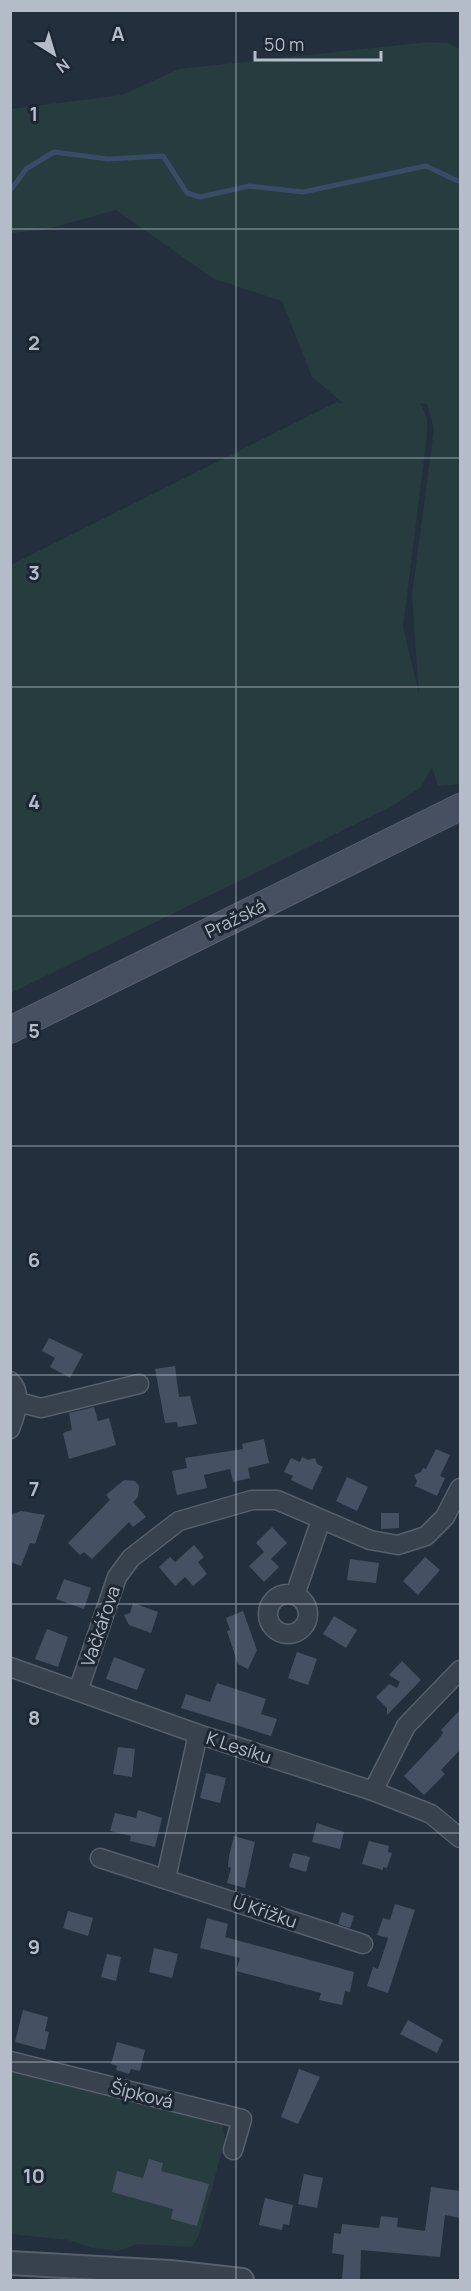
<svg xmlns="http://www.w3.org/2000/svg" width="471" height="2291" font-family="Manrope,sans-serif">
  <rect width="100%" height="100%" fill="#242f3e"/>
  <path fill="#263c3f" fill-rule="evenodd" d="M 428,42 L 447,43 L 460,49 L 460,784 L 438,786 L 432,767 L 421,787 L 394,805 L 11,993 L 11,565 L 337,402 L 344,404 L 312,377 L 282,301 L 214,279 L 116,210 L 44,230 L 11,233 L 11,109 L 122,95 L 179,69 ZM 420,403 L 427,404 L 434,429 L 412,596 L 419,695 L 403,626 L 427,436 L 427,418 Z
    M 11,2061 L 221,2113 L 225,2140 L 199,2235 L 192,2247 L 137,2244 L 119,2251 L 92,2248 L 69,2240 L 11,2234 Z"/>
  <g fill="none" stroke-linecap="round" stroke-linejoin="round">
    <path stroke="#394c67" stroke-width="5" d="M 10,191 L 26,169 L 54,152 L 108,159 L 163,156 L 187,193 L 200,197 L 249,186 L 303,192 L 426,166 L 460,182"/>
  </g>
  <path fill="#455162" d="M 49,1338 L 83,1354 L 70,1378 L 50,1367 L 55,1358 L 42,1351 Z
    M 175,1366 L 179,1397 L 190,1396 L 197,1424 L 178,1427 L 177,1422 L 165,1423 L 155,1369 Z
    M 94,1407 L 98,1421 L 109,1418 L 116,1445 L 69,1459 L 63,1433 L 72,1430 L 69,1413 Z
    M 264,1439 L 269,1463 L 248,1468 L 250,1478 L 233,1482 L 230,1469 L 204,1475 L 207,1488 L 177,1495 L 172,1471 L 187,1468 L 185,1458 L 243,1449 L 242,1444 Z
    M 436,1449 L 450,1455 L 440,1476 L 445,1478 L 437,1496 L 415,1486 L 417,1481 L 414,1475 L 421,1472 L 423,1468 L 426,1469 Z
    M 302,1457 L 308,1460 L 315,1458 L 317,1464 L 323,1467 L 312,1490 L 291,1480 L 293,1476 L 284,1472 L 291,1458 L 300,1462 Z
    M 347,1477 L 368,1487 L 357,1511 L 336,1501 Z
    M 124,1480 L 135,1481 L 139,1486 L 138,1497 L 133,1502 L 146,1517 L 133,1527 L 129,1522 L 92,1559 L 84,1552 L 80,1555 L 68,1543 L 110,1500 L 106,1495 Z
    M 21,1511 L 45,1515 L 35,1544 L 30,1543 L 21,1566 L 10,1562 L 10,1515 Z
    M 381,1513 L 399,1513 L 399,1528 L 381,1529 Z
    M 272,1527 L 287,1543 L 271,1559 L 279,1567 L 264,1582 L 249,1566 L 264,1552 L 256,1543 Z
    M 194,1545 L 204,1557 L 198,1562 L 207,1574 L 193,1586 L 185,1577 L 175,1586 L 159,1567 L 170,1557 L 175,1562 Z
    M 425,1557 L 440,1570 L 418,1595 L 403,1581 Z
    M 350,1559 L 379,1563 L 376,1583 L 347,1580 Z
    M 64,1579 L 91,1588 L 84,1609 L 56,1599 Z
    M 133,1603 L 158,1612 L 151,1633 L 129,1625 L 124,1615 L 130,1613 Z
    M 243,1611 L 257,1650 L 248,1669 L 238,1664 L 227,1631 L 230,1630 L 226,1618 Z
    M 334,1616 L 357,1630 L 346,1648 L 323,1634 Z
    M 47,1629 L 68,1637 L 58,1667 L 35,1659 Z
    M 297,1652 L 317,1659 L 308,1685 L 288,1678 Z
    M 114,1657 L 145,1669 L 137,1690 L 106,1679 Z
    M 402,1661 L 421,1680 L 387,1715 L 387,1708 L 376,1697 L 389,1684 L 397,1688 L 400,1682 L 389,1675 Z
    M 217,1683 L 266,1699 L 261,1714 L 277,1719 L 271,1736 L 181,1708 L 186,1694 L 210,1702 Z
    M 460,1710 L 460,1750 L 441,1770 L 445,1774 L 424,1795 L 404,1776 L 438,1740 L 443,1733 L 441,1730 Z
    M 118,1747 L 135,1749 L 132,1777 L 113,1774 Z
    M 206,1773 L 226,1778 L 220,1803 L 200,1798 Z
    M 138,1810 L 162,1818 L 155,1847 L 130,1841 L 131,1836 L 110,1831 L 115,1813 L 136,1818 Z
    M 317,1823 L 344,1832 L 340,1849 L 312,1842 Z
    M 234,1836 L 255,1842 L 245,1888 L 227,1883 L 231,1868 L 228,1867 L 229,1856 Z
    M 369,1841 L 389,1846 L 388,1852 L 392,1853 L 387,1868 L 383,1867 L 383,1870 L 362,1864 Z
    M 293,1853 L 310,1857 L 306,1872 L 289,1867 Z
    M 395,1904 L 415,1910 L 388,1993 L 367,1986 L 373,1967 L 378,1969 L 388,1938 L 377,1935 L 383,1918 L 390,1920 Z
    M 68,1911 L 93,1918 L 88,1936 L 63,1928 Z
    M 342,1912 L 354,1916 L 350,1928 L 338,1924 Z
    M 207,1918 L 228,1924 L 225,1937 L 354,1972 L 350,1992 L 345,1991 L 342,2005 L 319,2000 L 321,1993 L 236,1971 L 240,1958 L 200,1948 Z
    M 154,1948 L 178,1954 L 172,1978 L 149,1972 Z
    M 107,1954 L 121,1957 L 116,1981 L 101,1977 Z
    M 23,2010 L 48,2017 L 45,2031 L 49,2032 L 45,2050 L 15,2042 Z
    M 408,2020 L 443,2040 L 437,2053 L 400,2034 Z
    M 117,2042 L 145,2050 L 140,2071 L 131,2069 L 129,2074 L 116,2070 L 117,2066 L 111,2064 Z
    M 299,2069 L 320,2077 L 298,2124 L 281,2117 Z
    M 149,2159 L 163,2163 L 161,2171 L 209,2184 L 197,2226 L 171,2219 L 173,2209 L 112,2192 L 117,2171 L 143,2178 Z
    M 304,2174 L 323,2178 L 317,2208 L 298,2204 Z
    M 431,2187 L 460,2191 L 460,2218 L 445,2215 L 440,2257 L 361,2250 L 360,2280 L 342,2279 L 344,2255 L 332,2253 L 334,2233 L 341,2234 L 342,2224 L 379,2228 L 381,2216 L 398,2218 L 397,2227 L 425,2231 Z
    M 265,2198 L 293,2205 L 289,2225 L 283,2224 L 282,2230 L 259,2225 Z"/>
  <g fill="none" stroke-linecap="round" stroke-linejoin="round">
    <defs>
      <path id="minor" d="M 10,1381 C 23,1393 16,1414 10,1429
        M 18,1402 L 41,1408 L 139,1384
        M268 1614a20 20 0 1 1 40 0a20 20 0 1 1-40 0Z
        M 295,1595 L 321,1520
        M 10,1667 L 198,1734 L 373,1791 L 431,1814 L 460,1838
        M 78,1691 L 117,1577 L 131,1558 L 179,1521 L 252,1500 L 277,1500 L 370,1540 L 398,1545 L 426,1536 L 445,1517 L 460,1488
        M 373,1791 L 406,1726 L 460,1670
        M 100,1858 L 363,1944
        M 166,1878 L 198,1734
        M 10,2061 L 242,2119 L 233,2150"/>
      <path id="tertiary" d="M 10,2263 L 170,2272 L 242,2280"/>
      <path id="secondary" d="M 10,1030 L 460,807"/>
    </defs>
    <use href="#minor" stroke="#565f6c" stroke-width="21"/>
    <use href="#tertiary" stroke="#565f6c" stroke-width="26"/>
    <use href="#secondary" stroke="#565f6c" stroke-width="28"/>
    <use href="#minor" stroke="#38414e" stroke-width="18"/>
    <use href="#tertiary" stroke="#38414e" stroke-width="22"/>
    <use href="#secondary" stroke="#465061" stroke-width="26"/>
  </g>
  <path fill="none" stroke="#b4bcc9" stroke-width="1.5" stroke-opacity="0.55" d="M 236,10 L 236,2280M 10,229 L 460,229M 10,458 L 460,458M 10,687 L 460,687M 10,916 L 460,916M 10,1146 L 460,1146M 10,1375 L 460,1375M 10,1604 L 460,1604M 10,1833 L 460,1833M 10,2062 L 460,2062"/>
  <g text-anchor="middle" dominant-baseline="central" stroke-width="6" stroke-linejoin="round" paint-order="stroke">
    <g font-size="18" fill="#b4bcc9" stroke="#1d2633">
      <text transform="translate(235 918) rotate(-26)">Pražská</text>
      <text transform="translate(100 1626) rotate(-71)">Vačkářova</text>
      <text transform="translate(239 1747) rotate(18)">K Lesíku</text>
      <text transform="translate(265 1911) rotate(19)">U Křížku</text>
      <text transform="translate(142 2094) rotate(14)">Šípková</text>
    </g>
  </g>
  <g font-size="20" text-anchor="middle" font-weight="bold" fill="#b4bcc9" stroke="#1d2633" stroke-width="6" stroke-linejoin="round" paint-order="stroke">
    <text x="118" y="41">A</text>
    <text x="34" y="121">1</text>
    <text x="34" y="350">2</text>
    <text x="34" y="580">3</text>
    <text x="34" y="809">4</text>
    <text x="34" y="1038">5</text>
    <text x="34" y="1267">6</text>
    <text x="34" y="1496">7</text>
    <text x="34" y="1725">8</text>
    <text x="34" y="1954">9</text>
    <text x="34" y="2183">10</text>
  </g>
  <rect width="471" height="2291" fill="none" stroke="#b4bcc9" stroke-width="24"/>
  <g transform="translate(54 54) rotate(143)" stroke="#1d2633" stroke-width="4.5" paint-order="stroke">
  <path d="M0-4.5L10 22L0 15L-10 22Z" fill="#b4bcc9"/>
  <text y="-9" font-size="16" font-weight="bold" text-anchor="middle" fill="#b4bcc9">N</text>
  </g>
  <path d="M255 51v9h126v-9" fill="none" stroke="#b4bcc9" stroke-width="3"/>
  <text x="264" y="51" font-size="18" fill="#b4bcc9" stroke="#1d2633" stroke-width="4.5" paint-order="stroke">50 m</text>
</svg>
